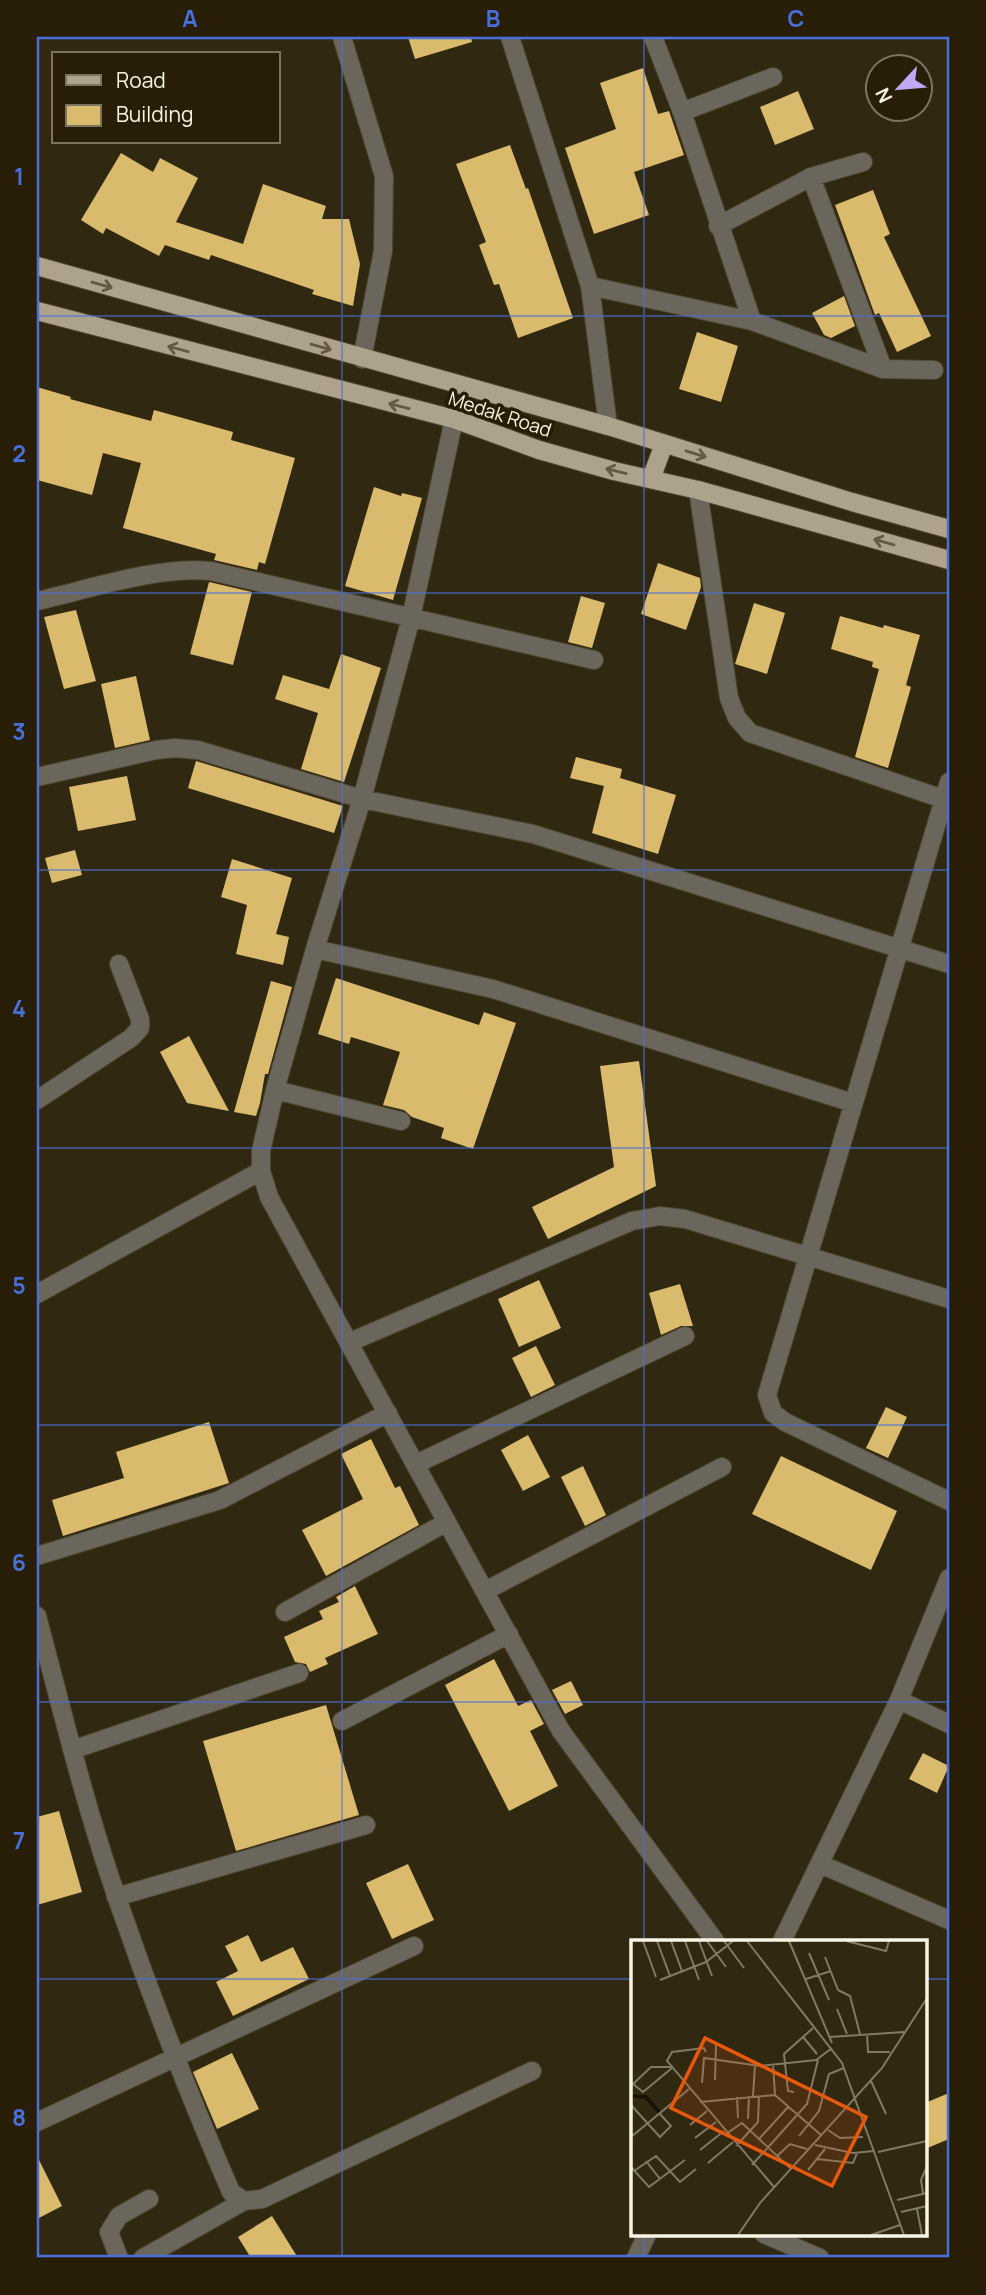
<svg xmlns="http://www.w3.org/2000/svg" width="986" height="2295" font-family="Manrope,sans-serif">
  <rect width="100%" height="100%" fill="#312811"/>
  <path fill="#daba6c" d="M 408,37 L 471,37 L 472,42 L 415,59 Z
    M 643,68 L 658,114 L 669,111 L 684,155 L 634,172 L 649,215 L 594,234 L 565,148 L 616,129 L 600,83 Z
    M 798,91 L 814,129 L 775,145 L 760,107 Z
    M 510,145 L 526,189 L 528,188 L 573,318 L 518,338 L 499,284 L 494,285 L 479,245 L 486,242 L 456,164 Z
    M 121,153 L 153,172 L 160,158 L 198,178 L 176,222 L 243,244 L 263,184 L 326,206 L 322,219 L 349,219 L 360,264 L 353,306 L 312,294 L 314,290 L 211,255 L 209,260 L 165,245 L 159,256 L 106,228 L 103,234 L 81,220 Z
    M 873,190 L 890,234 L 884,237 L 931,336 L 897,352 L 879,313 L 875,315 L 835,205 Z
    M 844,296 L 855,326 L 831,338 L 824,335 L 812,313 Z
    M 697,332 L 738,346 L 721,402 L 679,389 Z
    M 37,387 L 71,397 L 70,399 L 151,421 L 154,410 L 233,432 L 231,440 L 295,458 L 265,564 L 259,562 L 257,570 L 214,560 L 216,554 L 123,528 L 141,463 L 103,453 L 92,495 L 37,480 Z
    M 374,487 L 401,496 L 402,493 L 422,498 L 393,600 L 345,586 Z
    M 658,563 L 700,578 L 701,587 L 686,630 L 641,614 Z
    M 209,582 L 252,592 L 233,665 L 190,654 Z
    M 581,596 L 605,603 L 592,648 L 568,642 Z
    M 754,603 L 785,613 L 767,674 L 735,664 Z
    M 76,610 L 96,681 L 64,689 L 44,617 Z
    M 840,616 L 883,628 L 884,625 L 920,635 L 906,685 L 911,687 L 888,768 L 855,757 L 879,669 L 872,667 L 873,662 L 831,649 Z
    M 341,654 L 381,668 L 344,782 L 301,769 L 318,713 L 275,699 L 283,675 L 329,689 Z
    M 136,676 L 150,740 L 115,748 L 101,684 Z
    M 576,757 L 622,769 L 620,778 L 676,795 L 658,854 L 592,833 L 604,786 L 570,778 Z
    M 196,761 L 343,806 L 334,833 L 188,788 Z
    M 127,776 L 136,820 L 78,831 L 69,787 Z
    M 75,850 L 82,875 L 52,883 L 45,858 Z
    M 232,859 L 292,878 L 276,934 L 289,937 L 283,965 L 236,954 L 247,905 L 221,897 Z
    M 336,978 L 479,1025 L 484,1012 L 516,1023 L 473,1149 L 441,1138 L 444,1128 L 412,1117 L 404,1110 L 383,1105 L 400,1052 L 351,1037 L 349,1044 L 318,1034 Z
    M 271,981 L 292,987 L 268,1074 L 265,1074 L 260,1103 L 256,1116 L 234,1112 Z
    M 189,1036 L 229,1111 L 187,1103 L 160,1052 Z
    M 639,1061 L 656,1186 L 548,1239 L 532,1207 L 614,1167 L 600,1066 Z
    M 539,1280 L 561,1328 L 519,1347 L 498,1299 Z
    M 680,1284 L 693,1326 L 681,1326 L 661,1335 L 649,1293 Z
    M 536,1346 L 555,1385 L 531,1397 L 512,1358 Z
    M 886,1407 L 907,1417 L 888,1458 L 866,1448 Z
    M 209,1422 L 229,1483 L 63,1536 L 52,1500 L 124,1478 L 116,1452 Z
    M 528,1435 L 550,1477 L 523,1491 L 501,1450 Z
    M 371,1439 L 395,1488 L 400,1486 L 419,1525 L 326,1576 L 302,1530 L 363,1499 L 341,1454 Z
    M 781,1456 L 897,1511 L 871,1570 L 752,1514 Z
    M 583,1466 L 606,1515 L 585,1526 L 561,1477 Z
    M 355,1586 L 378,1634 L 325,1658 L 328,1664 L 310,1672 L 306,1664 L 295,1662 L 284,1637 L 323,1619 L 319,1611 L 339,1602 L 336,1597 Z
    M 494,1659 L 518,1706 L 531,1700 L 544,1724 L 530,1731 L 558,1786 L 509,1811 L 445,1685 Z
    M 571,1681 L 583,1705 L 565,1714 L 552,1690 Z
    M 326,1705 L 359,1815 L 236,1851 L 203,1741 Z
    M 923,1753 L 949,1766 L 937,1793 L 909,1779 Z
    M 59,1811 L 82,1892 L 37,1905 L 37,1817 Z
    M 408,1864 L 434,1920 L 392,1939 L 366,1883 Z
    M 248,1935 L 261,1962 L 293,1947 L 309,1979 L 233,2016 L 216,1982 L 238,1971 L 225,1946 Z
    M 232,2053 L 259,2109 L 217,2129 L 193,2072 Z
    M 949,2093 L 949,2139 L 925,2149 L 925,2103 Z
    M 37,2156 L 62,2206 L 37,2219 Z
    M 272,2216 L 298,2258 L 251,2258 L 238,2237 Z"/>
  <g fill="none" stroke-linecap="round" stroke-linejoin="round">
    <defs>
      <path id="minor" d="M 342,37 L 384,176 L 383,251 L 362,359
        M 510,37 L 590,286 L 608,426
        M 653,37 L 682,112 L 752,321
        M 682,112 L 773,77
        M 811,177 L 883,369
        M 718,226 L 811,177 L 863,162
        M 590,286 L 752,321 L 883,369 L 934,370
        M 454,419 L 411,618 L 362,799 L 315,949 L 275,1090 L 261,1151 L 261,1171 L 269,1197 L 561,1731 L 715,1941
        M 698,490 L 729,698 L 737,718 L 750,733 L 943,799
        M 37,601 C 90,589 157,566 211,571 L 594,660
        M 37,777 L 156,750 L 175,748 L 198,750 L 362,799 L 533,834 L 949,964
        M 949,782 L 767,1395 L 773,1413 L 785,1422 L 949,1501
        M 315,949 L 493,989 L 853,1103
        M 275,1090 L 401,1121
        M 37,1100 L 131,1038 L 140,1028 L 140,1019 L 119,964
        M 37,1294 L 261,1171
        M 350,1342 L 632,1221 L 660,1216 L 685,1219 L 949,1299
        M 416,1464 L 685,1336
        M 37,1556 L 220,1500 L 388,1413
        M 485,1591 L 722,1467
        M 285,1612 L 447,1522
        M 37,1616 C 62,1710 85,1806 117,1898 C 151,1997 189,2095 231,2192 L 244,2201 L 262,2199 L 532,2071
        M 899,1700 L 949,1724
        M 342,1721 L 509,1634
        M 72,1750 L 299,1673
        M 820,1864 L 949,1920
        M 116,1897 L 366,1825
        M 782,1941 L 899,1700 L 949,1578
        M 37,2122 L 414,1946
        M 764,2234 L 820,2258
        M 119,2258 L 109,2232 L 119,2216 L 149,2199
        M 143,2258 L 244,2201
        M 636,2258 L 647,2234"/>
      <path id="primary" d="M 37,266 L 608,426 L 852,502 L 949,529
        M 37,311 L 454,419 L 539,450 L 614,471 L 698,490 L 949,560
        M 651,479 L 664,444"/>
    </defs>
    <use href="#minor" stroke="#4d452f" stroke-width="20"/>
    <use href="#primary" stroke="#4d452f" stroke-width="20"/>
    <use href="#minor" stroke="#6b665b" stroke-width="18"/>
    <use href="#primary" stroke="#ada38c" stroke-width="18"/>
  </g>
  <defs><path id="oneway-shaft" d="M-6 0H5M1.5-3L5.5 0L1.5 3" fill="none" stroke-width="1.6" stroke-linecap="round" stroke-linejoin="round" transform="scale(1.75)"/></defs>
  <g stroke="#645a43">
    <use href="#oneway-shaft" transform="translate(102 285) rotate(16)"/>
    <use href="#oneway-shaft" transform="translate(321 347) rotate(16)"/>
    <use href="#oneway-shaft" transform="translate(178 349) rotate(-165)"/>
    <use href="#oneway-shaft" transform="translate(399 406) rotate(-166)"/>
    <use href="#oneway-shaft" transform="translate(696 454) rotate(17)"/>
    <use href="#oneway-shaft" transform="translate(616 471) rotate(-166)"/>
    <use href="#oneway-shaft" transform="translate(884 542) rotate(-164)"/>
  </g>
  <path fill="none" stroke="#496fdb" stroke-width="2" stroke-opacity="0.55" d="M 342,37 L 342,2258M 644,37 L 644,1941M 37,316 L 949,316M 37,593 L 949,593M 37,870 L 949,870M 37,1148 L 949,1148M 37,1425 L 949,1425M 37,1702 L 949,1702M 37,1979 L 632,1979M 925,1979 L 949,1979M 644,2234 L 644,2258"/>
  <g text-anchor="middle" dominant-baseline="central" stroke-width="7" stroke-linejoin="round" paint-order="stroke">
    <g font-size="19" fill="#faf4e6" stroke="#281e07">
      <text transform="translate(500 414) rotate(18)">Medak Road</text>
    </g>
  </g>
  <g transform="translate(631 1940)">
    <rect width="296" height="296" fill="#312811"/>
    <path fill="none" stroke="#191000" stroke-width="3.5" d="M 0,156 L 15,157 L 28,172"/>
    <path fill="none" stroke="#817a66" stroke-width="2" d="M 12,1 L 25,37M 26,1 L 39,36M 40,1 L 51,31M 54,1 L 68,40M 68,1 L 81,36M 76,1 L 95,27M 93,1 L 113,28M 116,1 L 211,123 L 273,295M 158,1 L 201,103M 215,1 L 255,11 L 258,1M 178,13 L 198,60M 194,17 L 207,50 L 219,56 L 229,94M 175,39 L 200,31M 29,40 L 75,22 L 102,1M 206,69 L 216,94M 236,94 L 237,112 L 259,112M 172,97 L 186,114M 199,97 L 273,92M 75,112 L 73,108 L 41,112 L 36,121 L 143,247M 142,124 L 144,155M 40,127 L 20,127 L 2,144 L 12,152 L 41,128M 84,140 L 85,104M 240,141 L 255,174M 71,143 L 73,118 L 129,126 L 185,120 L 201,108M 163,152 L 157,151 L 153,114 L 182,88M 122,156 L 124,125M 106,157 L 107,178M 69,162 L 144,155 L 190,195M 0,165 L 29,197 L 40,186 L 29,174M 117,179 L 118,156M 59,185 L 76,171M 197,190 L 209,198 L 232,197M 95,194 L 111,183 L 159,228M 168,196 L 188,171 L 198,134 L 213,128M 0,197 L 58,149M 64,198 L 85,182M 128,199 L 157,167M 184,205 L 222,213 L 243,211M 105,206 L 127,182 L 128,156M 69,210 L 93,191M 247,212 L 296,201M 146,216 L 159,204 L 176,209M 186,219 L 222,223 L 226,213M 15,221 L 29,239M 77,223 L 102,202M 121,225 L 176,164 L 187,120M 0,227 L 18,247 L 54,220M 177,230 L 194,209M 3,231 L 25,216 L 49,242 L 65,229M 292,253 L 290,240 L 296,226M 266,260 L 296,253M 286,269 L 291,295M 270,272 L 296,266M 107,295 L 129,263 L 251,128 L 296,58M 240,295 L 269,285"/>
    <path fill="#e8590c" fill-opacity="0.15" stroke="#e8590c" stroke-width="3.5" d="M 74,98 L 235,177 L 201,246 L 40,168 Z"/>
    <rect width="296" height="296" fill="none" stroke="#faf4e6" stroke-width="3.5"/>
  </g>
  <rect width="986" height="2295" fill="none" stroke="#281e07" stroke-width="77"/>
  <rect x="52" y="52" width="228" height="91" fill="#281e07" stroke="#7c7460" stroke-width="2"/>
  <rect x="66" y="75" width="35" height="10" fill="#ada38c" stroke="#7c7460" stroke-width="2"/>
  <text x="116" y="88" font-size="21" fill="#faf4e6">Road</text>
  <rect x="66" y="105" width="35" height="21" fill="#daba6c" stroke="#7c7460" stroke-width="2"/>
  <text x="116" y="122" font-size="21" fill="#faf4e6">Building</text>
  <g transform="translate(899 88) rotate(244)"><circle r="33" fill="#281e07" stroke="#7c7460" stroke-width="2"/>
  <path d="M0-5L12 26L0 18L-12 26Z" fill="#bfa9f4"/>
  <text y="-10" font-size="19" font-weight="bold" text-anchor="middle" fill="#faf4e6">N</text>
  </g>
  <rect x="38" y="38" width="910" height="2218" fill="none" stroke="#496fdb" stroke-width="2.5"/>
  <g font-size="23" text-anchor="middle" font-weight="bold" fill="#496fdb">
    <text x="190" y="27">A</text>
    <text x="493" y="27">B</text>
    <text x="796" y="27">C</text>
    <text x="19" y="185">1</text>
    <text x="19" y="462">2</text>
    <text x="19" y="740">3</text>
    <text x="19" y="1017">4</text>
    <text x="19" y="1294">5</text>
    <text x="19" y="1571">6</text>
    <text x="19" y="1849">7</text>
    <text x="19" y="2126">8</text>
  </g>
</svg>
